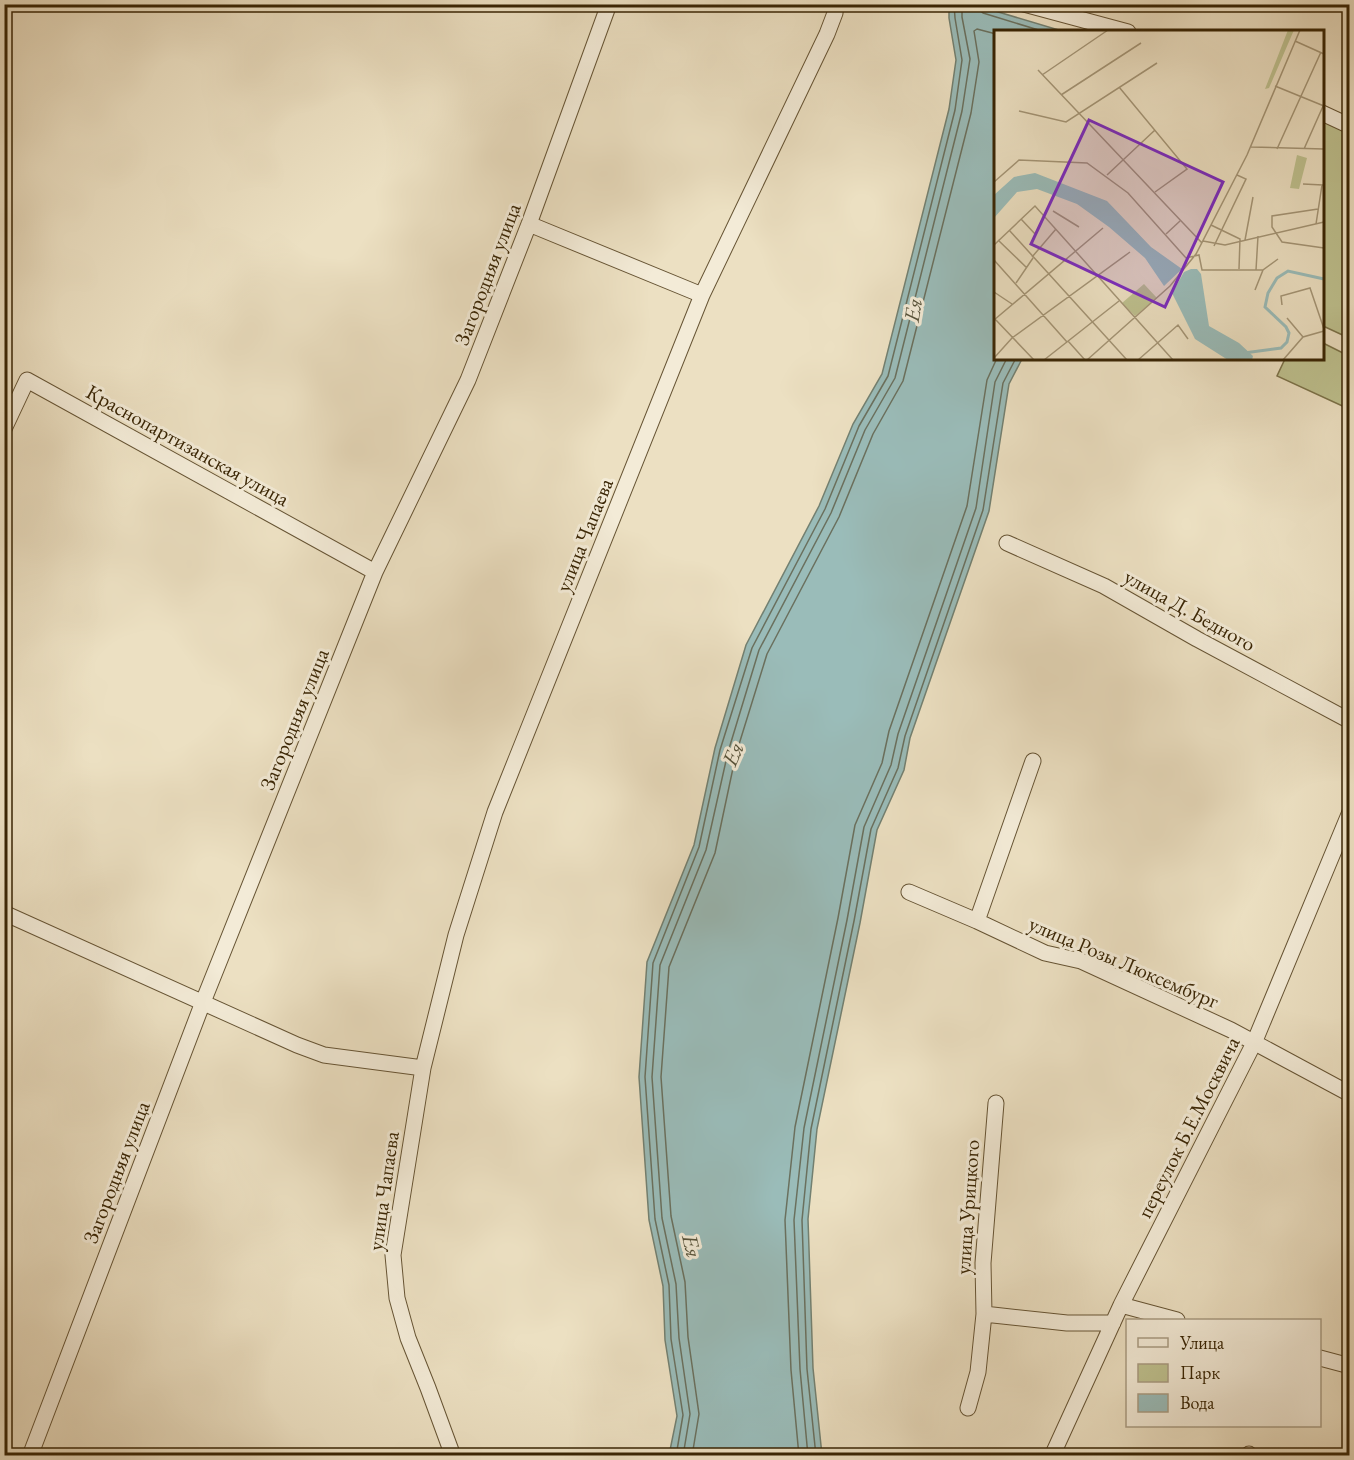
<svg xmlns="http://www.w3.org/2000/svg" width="1354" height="1460" font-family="'EB Garamond',serif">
  <rect width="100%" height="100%" fill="#ece0c2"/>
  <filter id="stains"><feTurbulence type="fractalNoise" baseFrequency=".00333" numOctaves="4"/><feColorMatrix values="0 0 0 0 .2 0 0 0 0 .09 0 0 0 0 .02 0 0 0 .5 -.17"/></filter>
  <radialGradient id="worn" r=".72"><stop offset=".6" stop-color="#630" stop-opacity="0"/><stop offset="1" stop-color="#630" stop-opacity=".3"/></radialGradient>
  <path fill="#bec18f" stroke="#7c734a" stroke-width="1.5" d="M 1322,115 L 1349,128 L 1349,338 L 1323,326 Z
    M 1323,343 L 1349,356 L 1349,409 L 1277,376 L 1285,359 L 1322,358 Z"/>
  <path fill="#9abcb9" stroke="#738071" stroke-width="1.5" d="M 949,5 L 975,5 L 1062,31 L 996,32 L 996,358 L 1022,359 L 1009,384 L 989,511 L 910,738 L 904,770 L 877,830 L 860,923 L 817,1129 L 808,1219 L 813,1368 L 822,1455 L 669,1455 L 677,1416 L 665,1340 L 663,1286 L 649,1220 L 639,1077 L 647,962 L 694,845 L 715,748 L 746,645 L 819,506 L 853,424 L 882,374 L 949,109 L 956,60 L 949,18 Z"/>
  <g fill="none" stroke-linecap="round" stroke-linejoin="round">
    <path stroke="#6a705e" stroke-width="1.5" d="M 978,4 L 979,10 L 983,13 L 1045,32
      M 676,1456 L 683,1415 L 671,1339 L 669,1285 L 655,1219 L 645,1077 L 653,963 L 699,847 L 720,750 L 752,648 L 825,509 L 859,426 L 888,376 L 955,110 L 962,60 L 955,18 L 954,4
      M 683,1456 L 690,1414 L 679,1338 L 676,1284 L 662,1218 L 652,1077 L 660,965 L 706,850 L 728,752 L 759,650 L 831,513 L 865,430 L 895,378 L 962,111 L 970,59 L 962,17 L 962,4
      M 692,1456 L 699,1414 L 688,1337 L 685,1282 L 671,1216 L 661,1077 L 669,967 L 715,853 L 736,754 L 767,654 L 839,517 L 873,434 L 903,381 L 971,113 L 979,62 L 974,31 L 977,29 L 996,34
      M 799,1456 L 791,1370 L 785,1220 L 795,1127 L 838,918 L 855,825 L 882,763 L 889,731 L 967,506 L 987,380 L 997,358
      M 808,1456 L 800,1369 L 794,1220 L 804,1128 L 847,920 L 864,827 L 891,765 L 898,734 L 976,508 L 995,382 L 1007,358
      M 816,1456 L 807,1369 L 802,1220 L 811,1129 L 854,921 L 871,829 L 898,768 L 905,736 L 983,510 L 1003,383 L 1016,358"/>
    <defs>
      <path id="minor" d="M 1024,4 L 1128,32
        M 1322,113 L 1350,126
        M 529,224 L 702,295
        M 4,429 L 27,380 L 375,572
        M 1007,543 L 1104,586 L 1197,639 L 1350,721
        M 909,892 L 977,921 L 1045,953 L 1081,961 L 1231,1030 L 1350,1094
        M 4,913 L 297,1045 L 324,1055 L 423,1068
        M 977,921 L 1033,761
        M 1121,1305 L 1177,1320
        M 984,1314 L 1067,1323 L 1113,1323
        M 1320,1358 L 1350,1366
        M 968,1408 L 978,1372 L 984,1314 L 983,1263 L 996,1103
        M 30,1456 L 203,1002 L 375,572 L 468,380 L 529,224 L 609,4
        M 453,1456 L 428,1388 L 408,1338 L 397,1298 L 393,1255 L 423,1068 L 456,935 L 495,812 L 702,295 L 827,34 L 835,13 L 836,4
        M 1052,1456 L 1121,1305 L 1254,1043 L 1350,812
        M 1249,1456 L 1249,1454"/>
    </defs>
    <use href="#minor" stroke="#665434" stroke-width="17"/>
    <use href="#minor" stroke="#f3ebd7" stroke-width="15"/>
  </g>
  <g text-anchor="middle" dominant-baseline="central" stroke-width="6" stroke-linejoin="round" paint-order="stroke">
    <g font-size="21" fill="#392504" stroke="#f3ebd7">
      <text transform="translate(487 274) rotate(-69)">Загородняя улица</text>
      <text transform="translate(188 445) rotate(29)">Краснопартизанская улица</text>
      <text transform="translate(584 535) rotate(-68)">улица Чапаева</text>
      <text transform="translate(1190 610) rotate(29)">улица Д. Бедного</text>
      <text transform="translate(294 719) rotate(-68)">Загородняя улица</text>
      <text transform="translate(1124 962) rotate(23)">улица Розы Люксембург</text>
      <text transform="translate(1188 1127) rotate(-63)">переулок Б.Е.Москвича</text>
      <text transform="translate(116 1172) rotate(-69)">Загородняя улица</text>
      <text transform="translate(383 1191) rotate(-82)">улица Чапаева</text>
      <text transform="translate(967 1207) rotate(-86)">улица Урицкого</text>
    </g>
    <g font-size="22" font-style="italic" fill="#56523a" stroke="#f3ebd7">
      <text transform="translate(913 310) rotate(-81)">Ея</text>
      <text transform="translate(733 754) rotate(-67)">Ея</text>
      <text transform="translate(692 1246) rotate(77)">Ея</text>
    </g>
  </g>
  <g transform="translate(994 30)">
    <rect width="330" height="330" fill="#ece0c2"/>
    <path d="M 294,0 L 300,0 L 275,58 L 271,59 ZM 303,125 L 313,128 L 305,159 L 296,158 ZM 150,254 L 163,268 L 141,286 L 128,273 Z" fill="#bec18f"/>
    <path d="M 41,143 L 113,171 L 157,217 L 188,239 L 170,256 L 151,228 L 115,197 L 83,174 L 43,159 L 23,162 L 0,188 L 0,165 L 20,147 ZM 197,239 L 203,239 L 207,244 L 215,296 L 245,313 L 259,326 L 258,330 L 234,330 L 201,309 L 178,263 L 190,242 Z" fill="#9abcb9"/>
    <path fill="none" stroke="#9abcb9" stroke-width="3" d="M 250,323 L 287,318 L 293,312 L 295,303 L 292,297 L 271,277 L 274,263 L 283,248 L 294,241 L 330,249"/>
    <path fill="none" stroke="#a49576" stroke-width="1.5" d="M 301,11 L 330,24M 44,40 L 208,213M 48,45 L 114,0M 281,56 L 330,76M 125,57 L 193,139 L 161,162M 67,65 L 147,13M 25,81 L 72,92 L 163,33M 257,117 L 330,119M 283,119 L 327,22M 310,119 L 330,74M 113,145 L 161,100M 0,152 L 25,130 L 93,133 L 134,163 L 192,228 L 205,225 L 208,240 L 269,240M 309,154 L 329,155M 324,179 L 278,186 L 278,197 L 288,212 L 330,218M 59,181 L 85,197M 27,189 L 42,205M 322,194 L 328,155M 217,195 L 246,209 L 245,239M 15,200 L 133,330M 172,204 L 186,191M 4,210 L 33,238M 251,210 L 259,167M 209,211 L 231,215 L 330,192M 0,215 L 41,176 L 179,330M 220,216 L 252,149 L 243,145M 38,227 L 62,199M 0,230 L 73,312M 262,240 L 264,206M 22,253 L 39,228M 261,260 L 269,240 L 284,229M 0,262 L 18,274M 288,275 L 287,266 L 316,258 L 330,299M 293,288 L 309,307M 1,289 L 40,330M 0,290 L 109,198M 74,311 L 91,330M 0,328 L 18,308 L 136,222M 50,330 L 125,271M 93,330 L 176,256 L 202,224 L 253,125 L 306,0M 144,330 L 184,295 L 194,309M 289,330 L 309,307 L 330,301"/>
    <path fill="#7b2cbf" fill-opacity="0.15" stroke="#7b2cbf" stroke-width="3" d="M 95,90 L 229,152 L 171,277 L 37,214 Z"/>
    <rect width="330" height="330" fill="none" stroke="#392504" stroke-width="3"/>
  </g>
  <rect width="1354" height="1460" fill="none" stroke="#ece0c2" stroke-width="24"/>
  <rect x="6" y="6" width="1342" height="1448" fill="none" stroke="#392504" stroke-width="3"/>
  <rect x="12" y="12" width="1330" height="1436" fill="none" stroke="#392504" stroke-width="1.5"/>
  <rect x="1126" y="1319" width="195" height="108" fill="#f3ebd7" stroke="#a99c83" stroke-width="1.5"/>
  <rect x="1138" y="1338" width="30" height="9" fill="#f3ebd7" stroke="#a99c83" stroke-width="1.5"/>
  <text x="1180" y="1349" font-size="18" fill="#392504">Улица</text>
  <rect x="1138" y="1364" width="30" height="18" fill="#bec18f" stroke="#a99c83" stroke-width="1.5"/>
  <text x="1180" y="1379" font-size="18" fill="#392504">Парк</text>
  <rect x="1138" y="1394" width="30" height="18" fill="#9abcb9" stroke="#a99c83" stroke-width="1.5"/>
  <text x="1180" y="1409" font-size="18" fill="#392504">Вода</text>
  <rect width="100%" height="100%" filter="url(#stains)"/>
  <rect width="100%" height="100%" fill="url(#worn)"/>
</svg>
